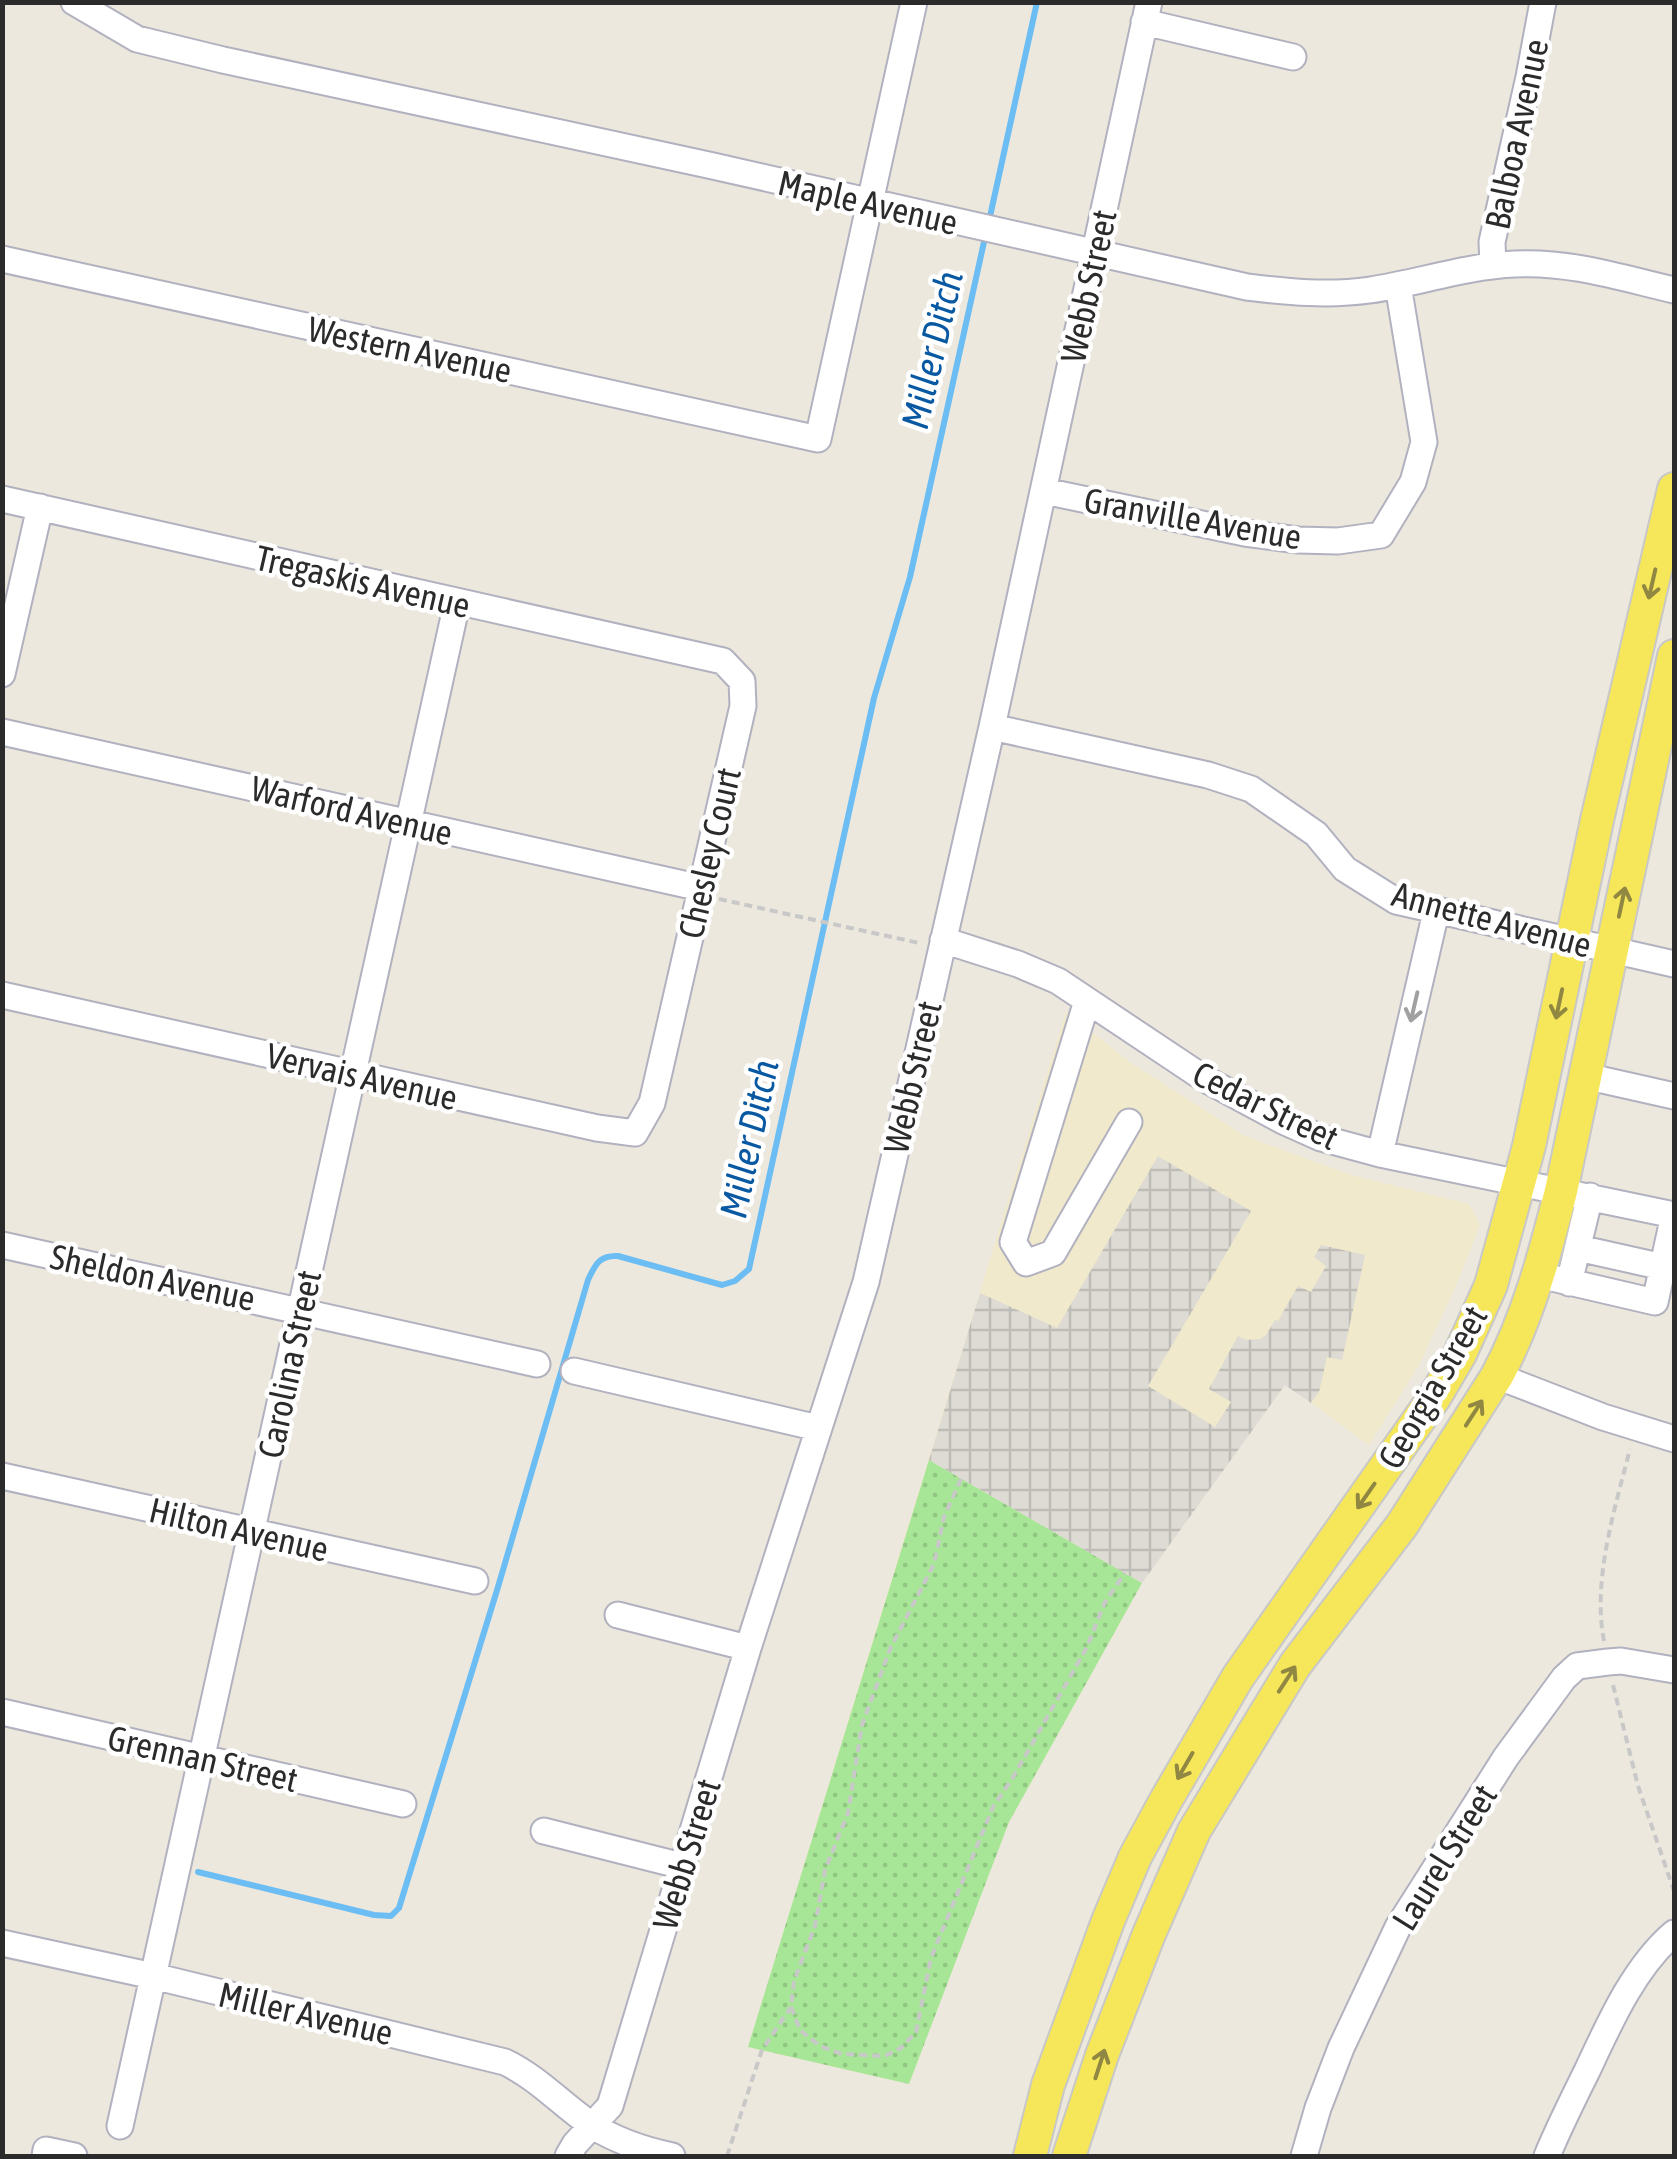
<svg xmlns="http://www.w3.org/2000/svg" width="1677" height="2159" font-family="'Asap Condensed',sans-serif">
  <defs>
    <pattern id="grass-dots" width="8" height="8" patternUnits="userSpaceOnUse" patternTransform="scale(2.5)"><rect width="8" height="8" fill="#a7e697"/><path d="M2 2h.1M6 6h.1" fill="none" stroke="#90c582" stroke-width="1.8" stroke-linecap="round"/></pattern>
    <pattern id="plaza-grid" width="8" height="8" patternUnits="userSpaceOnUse" patternTransform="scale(2.5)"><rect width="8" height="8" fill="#dddbd4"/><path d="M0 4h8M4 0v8" fill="none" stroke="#bebcb6"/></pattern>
  </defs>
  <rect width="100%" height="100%" fill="#ede8dd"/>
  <path fill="#f0e9cb" d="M 1066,1012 L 1134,1065 L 1245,1136 L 1351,1175 L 1469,1204 L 1480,1225 L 1455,1288 L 1418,1367 L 1369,1445 L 1285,1384 L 1142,1583 L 1009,1822 L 909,2084 L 748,2047 Z"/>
  <path fill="url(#grass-dots)" d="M 929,1460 L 1142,1583 L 1009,1822 L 909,2084 L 748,2047 Z"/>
  <path fill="url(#plaza-grid)" d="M 1158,1156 L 1251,1211 L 1148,1386 L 1215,1427 L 1231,1402 L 1209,1389 L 1238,1336 L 1246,1340 L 1260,1339 L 1266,1335 L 1275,1320 L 1278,1321 L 1298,1286 L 1311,1292 L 1326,1266 L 1314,1257 L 1321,1245 L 1365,1255 L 1342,1360 L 1327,1357 L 1319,1392 L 1311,1403 L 1285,1385 L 1142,1583 L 929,1460 L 980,1293 L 1057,1328 Z"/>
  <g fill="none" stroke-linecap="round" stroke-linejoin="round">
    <path stroke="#6cbdf3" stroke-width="6" d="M 989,221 L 1037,2
      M 198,1872 L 374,1915 L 391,1916 L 399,1908 L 498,1587 L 588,1280 C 595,1265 599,1255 618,1256 L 722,1285 L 735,1281 L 749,1269 L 874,698 L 910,577 L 986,233"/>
    <defs>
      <path id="minor" d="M 74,2 L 137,39 L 223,60 L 713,166 L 1247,287 C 1288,292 1328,296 1370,290 C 1418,283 1466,266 1515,264 C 1569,261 1622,278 1674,290
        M 1144,22 L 1293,57
        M 2,259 L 818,439 L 914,2
        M 1493,265 L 1492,242 L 1529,77 L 1543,2
        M 1044,491 L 1245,533 L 1298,540 L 1338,541 L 1381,535 L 1413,482 L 1424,442 L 1398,285
        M 2,499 L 723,661 L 742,681 L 743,706 L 652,1103 L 635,1133 L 597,1128 L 2,995
        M 2,674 L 40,507
        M 992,727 L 1208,775 L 1251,789 L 1316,834 L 1345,869 L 1396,901 L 1674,964
        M 2,732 L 701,888
        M 943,940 L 1018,964 L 1058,981 L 1205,1079 L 1283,1121 L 1321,1138 L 1380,1154 L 1674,1215
        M 1087,1001 L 1013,1242 L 1026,1263 L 1053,1253 L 1129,1122
        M 1585,1076 L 1674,1096
        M 1380,1154 L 1436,912
        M 2,1245 L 537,1364
        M 1578,1248 L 1663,1267
        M 1539,1275 L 1655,1302 L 1674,1215
        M 1569,1283 L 1590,1196
        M 574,1371 L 818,1428
        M 1497,1376 L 1603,1417 L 1674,1439
        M 2,1476 L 475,1581
        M 618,1615 L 748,1648
        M 2,1712 L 403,1804
        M 544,1831 L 682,1866
        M 2,1943 L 153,1976 L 505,2062 C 538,2078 560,2103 590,2124 C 614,2140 644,2150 672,2156
        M 120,2126 L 457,603
        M 45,2156 L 46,2150 L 74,2156
        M 568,2156 L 575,2144 L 610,2106 L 748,1648 L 866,1282 L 992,727 L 1149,2
        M 1304,2156 L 1318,2108 L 1341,2048 L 1398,1927 L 1506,1757 L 1564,1678 L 1577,1666 L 1608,1662 L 1621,1661 L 1674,1670
        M 1547,2156 C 1559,2127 1573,2099 1587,2071 C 1609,2024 1634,1967 1674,1933"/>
      <path id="major" d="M 1030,2156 L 1048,2085 L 1108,1921 L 1135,1857 L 1166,1800 L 1238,1677 L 1434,1398 L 1460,1354 L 1491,1285 L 1529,1146 L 1597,820 L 1674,489
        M 1069,2156 L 1102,2055 L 1149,1934 L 1194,1831 L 1295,1665 L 1402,1525 L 1497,1376 C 1528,1318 1545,1254 1561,1191 L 1674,656"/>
    </defs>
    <use href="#minor" stroke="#b1b1bf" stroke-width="29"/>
    <use href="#major" stroke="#c8c8c8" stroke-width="36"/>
    <path stroke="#c8c8c8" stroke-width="4" stroke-dasharray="8 5" stroke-linecap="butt" d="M 719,899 L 919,943
      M 961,1479 L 944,1517 L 934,1564 L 890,1649 L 862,1725 L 848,1813 L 825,1870 L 815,1926 L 794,1981 L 791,2007 L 800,2030 L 820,2046 L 842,2054 L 885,2056 L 901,2048 L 916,2032 L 931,1958 L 993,1807 L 1012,1779 L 1087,1647 L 1105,1602 L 1125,1573
      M 1604,1641 C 1592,1580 1615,1508 1630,1449
      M 1613,1685 L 1638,1786 L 1674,1891
      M 727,2156 L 762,2050 L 791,2007"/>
    <use href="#minor" stroke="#fff" stroke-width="25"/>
    <use href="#major" stroke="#f6e659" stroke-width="32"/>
  </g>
  <defs><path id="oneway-shaft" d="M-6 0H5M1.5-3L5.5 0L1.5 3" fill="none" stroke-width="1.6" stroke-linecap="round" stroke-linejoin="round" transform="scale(2.5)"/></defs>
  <g stroke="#908842">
    <use href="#oneway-shaft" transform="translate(1652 584) rotate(103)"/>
    <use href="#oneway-shaft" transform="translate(1622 902) rotate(-78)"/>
    <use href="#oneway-shaft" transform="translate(1559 1004) rotate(102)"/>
    <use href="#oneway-shaft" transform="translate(1474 1413) rotate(-57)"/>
    <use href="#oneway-shaft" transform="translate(1366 1496) rotate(125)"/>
    <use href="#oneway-shaft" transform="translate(1287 1679) rotate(-57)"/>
    <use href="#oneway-shaft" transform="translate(1185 1766) rotate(120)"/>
    <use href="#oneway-shaft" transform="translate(1100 2064) rotate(-72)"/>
  </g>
  <use stroke="#a0a0a0" href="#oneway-shaft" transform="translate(1414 1007) rotate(103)"/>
  <g text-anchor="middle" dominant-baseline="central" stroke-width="9" stroke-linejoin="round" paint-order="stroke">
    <g font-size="35" fill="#2b2b2b" stroke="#fff">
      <text transform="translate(1516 134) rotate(-78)">Balboa Avenue</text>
      <text transform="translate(868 202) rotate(13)">Maple Avenue</text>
      <text transform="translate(1088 286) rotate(-78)">Webb Street</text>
      <text transform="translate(410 349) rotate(12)">Western Avenue</text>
      <text transform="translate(1193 518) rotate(10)">Granville Avenue</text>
      <text transform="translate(363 581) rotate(13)">Tregaskis Avenue</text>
      <text transform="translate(352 810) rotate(13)">Warford Avenue</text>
      <text transform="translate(709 853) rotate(-77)">Chesley Court</text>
      <text transform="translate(1492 919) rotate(15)">Annette Avenue</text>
      <text transform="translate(362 1076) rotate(13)">Vervais Avenue</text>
      <text transform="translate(912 1077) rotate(-77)">Webb Street</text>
      <text transform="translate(1266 1105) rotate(26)">Cedar Street</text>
      <text transform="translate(153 1277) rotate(12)">Sheldon Avenue</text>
      <text transform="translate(289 1364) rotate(-78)">Carolina Street</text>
      <text transform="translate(1432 1387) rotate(-60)">Georgia Street</text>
      <text transform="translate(239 1529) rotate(13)">Hilton Avenue</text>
      <text transform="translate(203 1758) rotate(13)">Grennan Street</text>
      <text transform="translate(686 1854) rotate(-73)">Webb Street</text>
      <text transform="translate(1444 1857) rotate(-58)">Laurel Street</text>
      <text transform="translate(306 2013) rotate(13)">Miller Avenue</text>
    </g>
    <g font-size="38" font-style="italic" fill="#0859a2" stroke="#fff">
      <text transform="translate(932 350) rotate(-77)">Miller Ditch</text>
      <text transform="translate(749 1139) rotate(-78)">Miller Ditch</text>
    </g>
  </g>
  <rect width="1677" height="2159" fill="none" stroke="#2b2b2b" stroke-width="10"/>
</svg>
